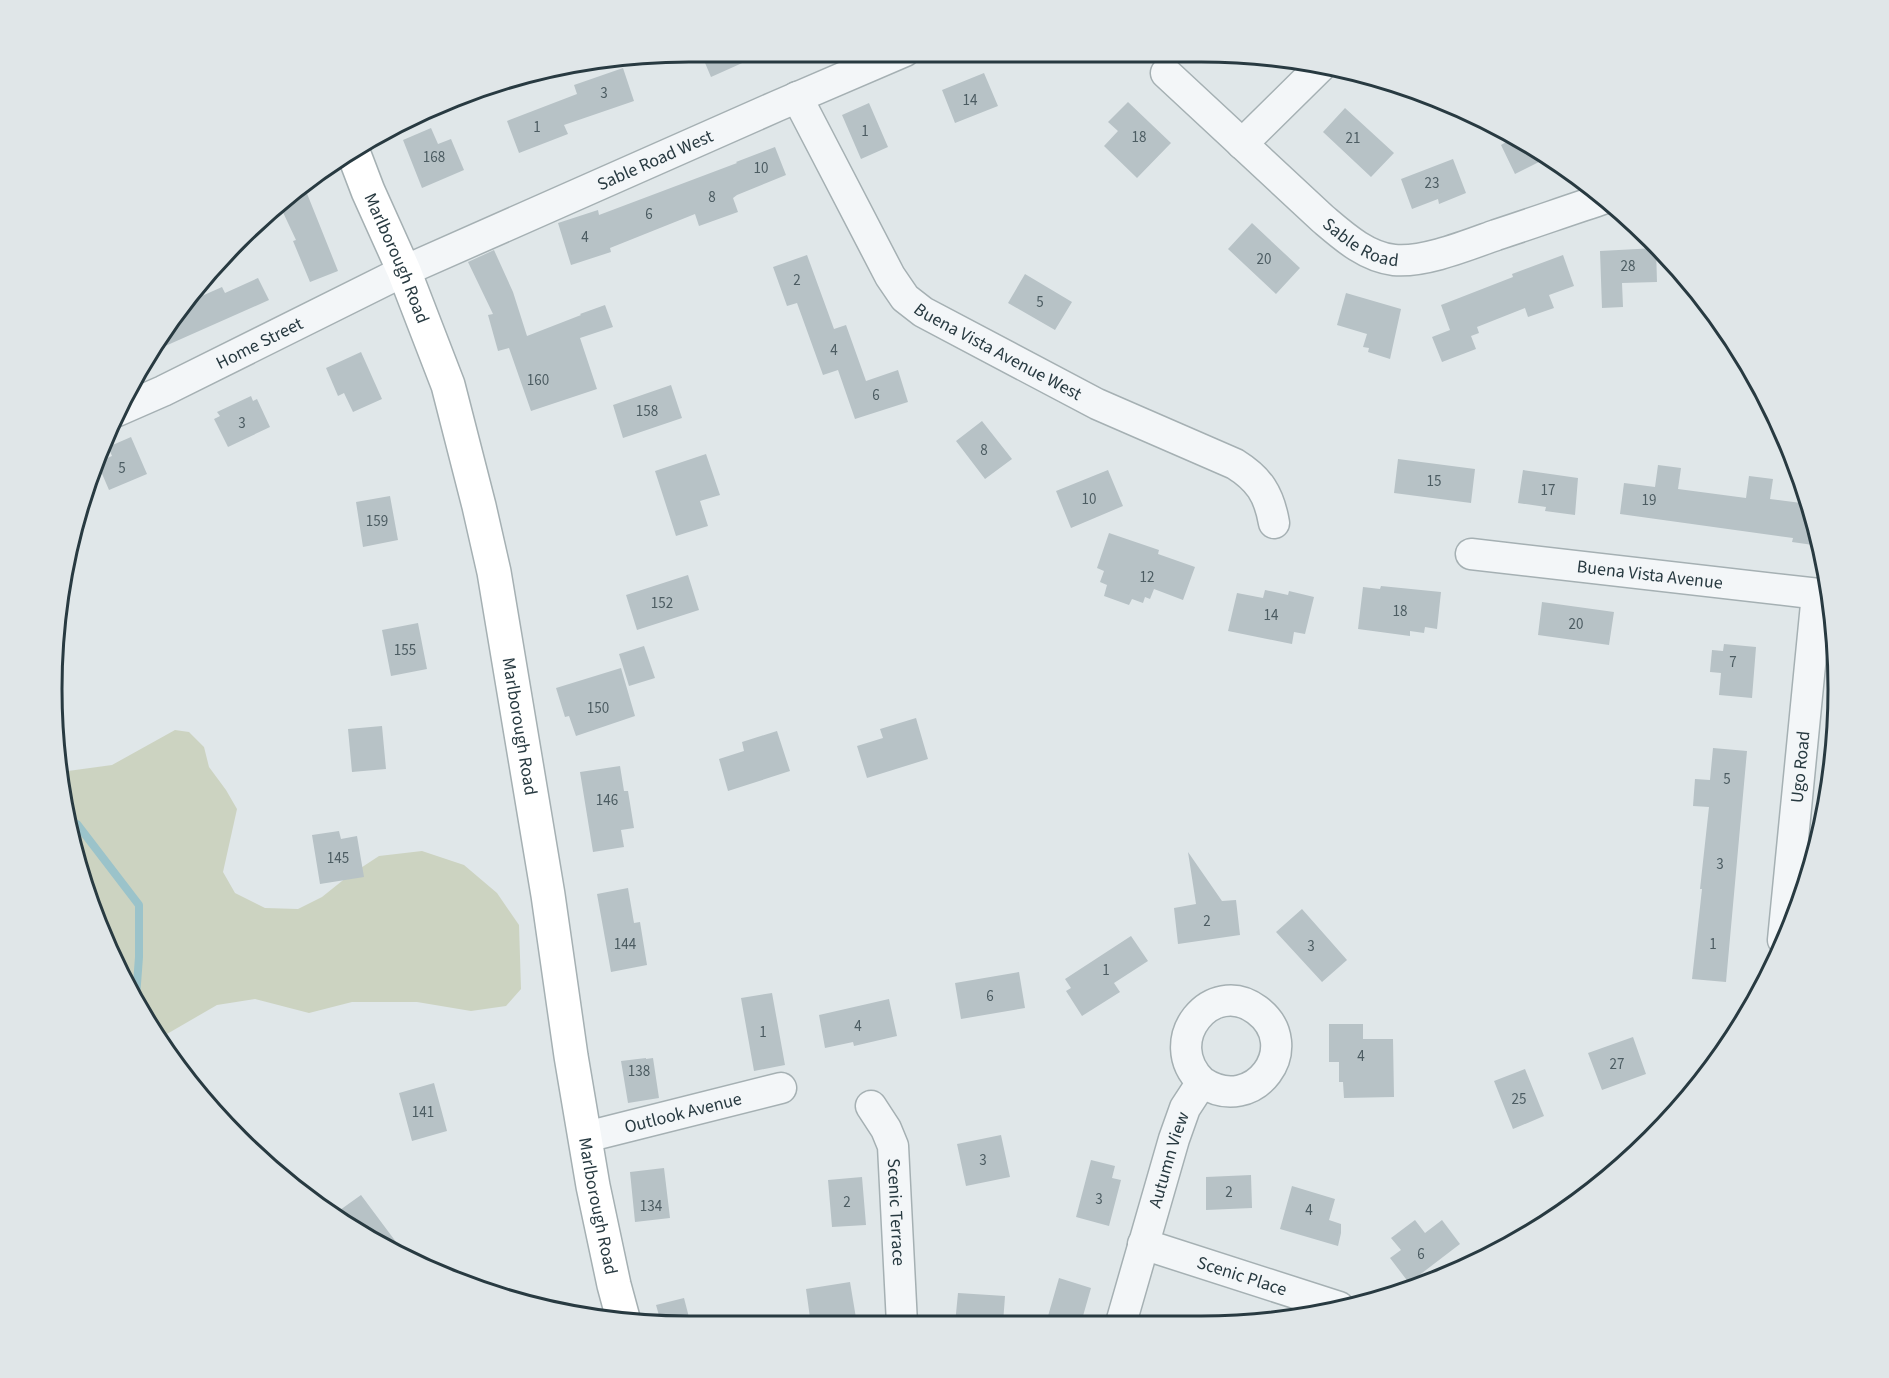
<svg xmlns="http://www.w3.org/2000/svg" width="1889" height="1378" font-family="'Source Sans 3',sans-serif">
  <rect width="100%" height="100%" fill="#e0e7e9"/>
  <path fill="#ccd3c1" d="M 175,730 L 189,732 L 204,747 L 209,767 L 226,790 L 237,809 L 223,872 L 235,893 L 265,908 L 298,909 L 322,897 L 347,877 L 379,856 L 422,851 L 464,865 L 497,893 L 519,925 L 521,989 L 506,1006 L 471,1011 L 417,1002 L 352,1002 L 309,1013 L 255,999 L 217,1005 L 160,1038 L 112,954 L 103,928 L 93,908 L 56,771 L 68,771 L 112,765 Z"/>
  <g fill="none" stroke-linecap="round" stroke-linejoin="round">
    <path stroke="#9bc3ca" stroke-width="8" d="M 69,820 L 77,824 L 139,905 L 139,957 L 136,997"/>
  </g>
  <path fill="#b7c2c6" d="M 700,51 L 769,51 L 711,77 Z
    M 623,68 L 634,101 L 564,125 L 568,134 L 519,153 L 507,121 L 577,94 L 574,85 Z
    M 984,73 L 998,106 L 955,123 L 942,90 Z
    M 1128,102 L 1171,143 L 1137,178 L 1104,146 L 1118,131 L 1108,122 Z
    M 869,103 L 888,147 L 861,159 L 842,115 Z
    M 1345,108 L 1394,153 L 1371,177 L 1323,132 Z
    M 431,128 L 438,144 L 451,139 L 464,170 L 422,188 L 403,140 Z
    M 1515,137 L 1525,143 L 1551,156 L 1515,174 L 1501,145 Z
    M 775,147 L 786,175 L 737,195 L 733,198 L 738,212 L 699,226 L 695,214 L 610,248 L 611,252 L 571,265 L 558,223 L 598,210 L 599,215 L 737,163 L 736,162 Z
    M 1453,159 L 1466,193 L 1439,204 L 1438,199 L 1412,209 L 1401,179 Z
    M 304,186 L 338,271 L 310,282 L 293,241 L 296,240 L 280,206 Z
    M 1252,223 L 1300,268 L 1276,294 L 1228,249 Z
    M 1656,248 L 1657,282 L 1622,283 L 1623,307 L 1602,308 L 1600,251 Z
    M 494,250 L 513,292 L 527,336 L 581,315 L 580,314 L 605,305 L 613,327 L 580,338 L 597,389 L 531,411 L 509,348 L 498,351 L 488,315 L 493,314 L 468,262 Z
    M 807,255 L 834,329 L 846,325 L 866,381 L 898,370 L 908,402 L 855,419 L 838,370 L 823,375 L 797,303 L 787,306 L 773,267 Z
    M 1563,255 L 1574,286 L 1549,295 L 1554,308 L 1528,317 L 1525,308 L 1477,327 L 1479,333 L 1471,336 L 1476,349 L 1442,362 L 1432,337 L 1450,330 L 1441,305 L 1513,277 L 1512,274 Z
    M 1025,274 L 1072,302 L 1055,330 L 1008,303 Z
    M 258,278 L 269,300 L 154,351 L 186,303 L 222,287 L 225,293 Z
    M 1346,293 L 1401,309 L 1390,359 L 1368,352 L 1369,348 L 1363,347 L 1367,334 L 1337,325 Z
    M 361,352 L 382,399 L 353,412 L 344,393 L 338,396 L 326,368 Z
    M 671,385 L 682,418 L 623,438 L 613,405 Z
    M 251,396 L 253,401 L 257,399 L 270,427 L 228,447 L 214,419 L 220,416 L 217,412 Z
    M 982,421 L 1012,459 L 985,479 L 956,441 Z
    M 131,437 L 147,474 L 109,490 L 97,462 L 112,456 L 108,447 Z
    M 706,454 L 720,495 L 700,501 L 708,526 L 676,536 L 655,471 Z
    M 1398,459 L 1475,469 L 1471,503 L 1394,493 Z
    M 1658,465 L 1681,468 L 1678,489 L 1746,498 L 1749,476 L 1773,479 L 1770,499 L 1809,504 L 1816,524 L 1820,546 L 1792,542 L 1793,538 L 1620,514 L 1624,483 L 1655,487 Z
    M 1108,470 L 1123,506 L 1071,528 L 1056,491 Z
    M 1523,470 L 1578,478 L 1575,515 L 1545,511 L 1546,507 L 1518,503 Z
    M 390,496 L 398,540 L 363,547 L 356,502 Z
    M 1109,533 L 1159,550 L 1158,554 L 1195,567 L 1183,600 L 1154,589 L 1150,599 L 1145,597 L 1143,603 L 1132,599 L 1129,605 L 1104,596 L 1107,585 L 1100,582 L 1104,571 L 1097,568 Z
    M 688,575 L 699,610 L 637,630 L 626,595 Z
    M 1381,586 L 1441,592 L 1437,629 L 1425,627 L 1424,633 L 1410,631 L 1410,636 L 1358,629 L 1363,587 L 1380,589 Z
    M 1265,590 L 1288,595 L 1289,591 L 1314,597 L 1305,634 L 1294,632 L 1292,644 L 1228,631 L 1237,593 L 1263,598 Z
    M 1542,602 L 1614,612 L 1609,645 L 1538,635 Z
    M 418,623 L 427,669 L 391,676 L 382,630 Z
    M 1724,644 L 1756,647 L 1752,698 L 1719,695 L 1721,673 L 1710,672 L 1712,650 L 1723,651 Z
    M 644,646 L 655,678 L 629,686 L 619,654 Z
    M 621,668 L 635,716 L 576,736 L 569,716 L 565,717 L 556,688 Z
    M 916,718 L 928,759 L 867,778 L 857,746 L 883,738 L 880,729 Z
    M 382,726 L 386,769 L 352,772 L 348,729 Z
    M 777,731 L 790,771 L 728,791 L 719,759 L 744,751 L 742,742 Z
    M 1713,748 L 1747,751 L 1726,982 L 1692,979 L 1702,889 L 1700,889 L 1709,807 L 1693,806 L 1695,779 L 1710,780 Z
    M 620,766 L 624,791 L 628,791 L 634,828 L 621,830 L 624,847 L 593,852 L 580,772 Z
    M 339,831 L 341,839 L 357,836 L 364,877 L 320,884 L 312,835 Z
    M 1188,852 L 1222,901 L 1236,900 L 1240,935 L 1178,944 L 1174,908 L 1196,904 Z
    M 628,888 L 634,923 L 640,922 L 647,965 L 611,972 L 597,894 Z
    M 1302,909 L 1347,960 L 1322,982 L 1276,932 Z
    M 1131,936 L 1148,961 L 1114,983 L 1120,992 L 1082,1016 L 1066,991 L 1071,988 L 1065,979 Z
    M 1019,972 L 1025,1008 L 961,1019 L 955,983 Z
    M 772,993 L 785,1065 L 754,1071 L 741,998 Z
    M 889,999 L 897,1036 L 854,1046 L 853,1042 L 825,1048 L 819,1015 Z
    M 1329,1024 L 1363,1024 L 1363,1039 L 1393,1039 L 1394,1097 L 1344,1098 L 1343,1082 L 1339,1082 L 1339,1062 L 1329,1062 Z
    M 1633,1037 L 1646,1074 L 1602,1090 L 1588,1053 Z
    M 646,1058 L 646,1059 L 653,1058 L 659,1098 L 628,1103 L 621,1061 Z
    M 1525,1069 L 1544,1116 L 1513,1129 L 1494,1081 Z
    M 434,1083 L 447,1131 L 412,1141 L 399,1093 Z
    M 1001,1135 L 1010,1177 L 966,1186 L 957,1144 Z
    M 1091,1160 L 1115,1166 L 1112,1178 L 1121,1180 L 1109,1226 L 1076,1217 Z
    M 664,1168 L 670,1218 L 635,1222 L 630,1172 Z
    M 1251,1175 L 1252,1208 L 1206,1210 L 1206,1177 Z
    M 862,1177 L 866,1225 L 832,1227 L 828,1180 Z
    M 1292,1186 L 1335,1199 L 1329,1220 L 1341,1224 L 1341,1233 L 1338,1246 L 1280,1229 Z
    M 361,1195 L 411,1262 L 410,1263 L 333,1215 Z
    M 1415,1220 L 1425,1233 L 1442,1220 L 1460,1244 L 1409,1283 L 1390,1258 L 1401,1250 L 1391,1238 Z
    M 1059,1278 L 1091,1288 L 1081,1323 L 1046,1323 Z
    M 850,1282 L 857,1324 L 811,1325 L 806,1289 Z
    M 958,1293 L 1005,1296 L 1003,1323 L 955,1324 Z
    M 684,1298 L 691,1325 L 662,1326 L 656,1305 Z"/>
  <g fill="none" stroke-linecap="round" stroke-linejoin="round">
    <defs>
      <g id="street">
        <path id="s1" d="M 1166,73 L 1323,219 C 1343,236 1366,257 1394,260 C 1424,263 1468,245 1496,235 C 1533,223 1569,210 1606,198"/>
        <path id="s2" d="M 797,97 L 890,276 L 905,298 L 923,312 L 1097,404 L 1235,464 C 1259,479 1269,494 1274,523"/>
        <path d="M 1242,144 L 1320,67"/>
        <path id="s3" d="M 115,412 L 163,391 L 404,271 L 777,106 L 905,51"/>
        <path id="s4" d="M 1471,554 L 1828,595"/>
        <path id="s5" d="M 1783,940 L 1817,594"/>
        <path id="s6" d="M 871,1106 L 886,1129 L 893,1146 L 902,1324"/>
        <path id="s7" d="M 586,1137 L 781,1088"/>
        <path id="s8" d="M 1143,1244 L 1339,1307"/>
        <path id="s9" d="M 1121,1323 L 1174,1139 L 1185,1108 L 1202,1082 C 1254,1117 1305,1046 1257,1010 C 1212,976 1159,1041 1202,1082"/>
      </g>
      <g id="secondary">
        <path id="s10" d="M 352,149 L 368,191 L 404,271 L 448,385 L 479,506 L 494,572 L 548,895 L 571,1056 L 593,1186 L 614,1285 L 624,1322"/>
      </g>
    </defs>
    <use href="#street" stroke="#a5b0b3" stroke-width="33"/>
    <use href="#secondary" stroke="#a5b0b3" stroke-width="36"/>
    <use href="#street" stroke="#f3f6f8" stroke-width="30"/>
    <use href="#secondary" stroke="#fff" stroke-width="33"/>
  </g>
  <g text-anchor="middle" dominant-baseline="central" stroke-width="4.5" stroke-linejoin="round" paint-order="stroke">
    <g font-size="15" fill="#4c5c62">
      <text x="604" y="93">3</text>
      <text x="970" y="100">14</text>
      <text x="537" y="127">1</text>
      <text x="865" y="131">1</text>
      <text x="1139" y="137">18</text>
      <text x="1353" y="138">21</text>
      <text x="434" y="157">168</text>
      <text x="761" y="168">10</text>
      <text x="1432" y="183">23</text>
      <text x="712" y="197">8</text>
      <text x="649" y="214">6</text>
      <text x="585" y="237">4</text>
      <text x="1264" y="259">20</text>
      <text x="1628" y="266">28</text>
      <text x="797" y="280">2</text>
      <text x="1040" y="302">5</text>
      <text x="834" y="350">4</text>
      <text x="538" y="380">160</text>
      <text x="876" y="395">6</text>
      <text x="647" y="411">158</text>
      <text x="242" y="423">3</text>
      <text x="984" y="450">8</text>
      <text x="122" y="468">5</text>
      <text x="1434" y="481">15</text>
      <text x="1548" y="490">17</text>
      <text x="1089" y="499">10</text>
      <text x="1649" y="500">19</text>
      <text x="377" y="521">159</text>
      <text x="1147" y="577">12</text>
      <text x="662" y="603">152</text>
      <text x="1400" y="611">18</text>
      <text x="1271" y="615">14</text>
      <text x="1576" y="624">20</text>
      <text x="405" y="650">155</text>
      <text x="1733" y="662">7</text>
      <text x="598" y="708">150</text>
      <text x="1727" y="779">5</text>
      <text x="607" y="800">146</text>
      <text x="338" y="858">145</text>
      <text x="1720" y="864">3</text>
      <text x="1207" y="921">2</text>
      <text x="625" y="944">144</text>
      <text x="1713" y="944">1</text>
      <text x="1311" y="946">3</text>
      <text x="1106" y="970">1</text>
      <text x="990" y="996">6</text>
      <text x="858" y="1026">4</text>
      <text x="763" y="1032">1</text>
      <text x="1361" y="1056">4</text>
      <text x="1617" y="1064">27</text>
      <text x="639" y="1071">138</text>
      <text x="1519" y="1099">25</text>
      <text x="423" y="1112">141</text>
      <text x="983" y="1160">3</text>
      <text x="1229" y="1192">2</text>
      <text x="1099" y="1199">3</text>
      <text x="847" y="1202">2</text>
      <text x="651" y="1206">134</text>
      <text x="1309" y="1210">4</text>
      <text x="1421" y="1254">6</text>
    </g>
    <g font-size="18" fill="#283a41" stroke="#f0f5f7">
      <text stroke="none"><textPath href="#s3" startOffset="596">Sable Road West</textPath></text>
      <text stroke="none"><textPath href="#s1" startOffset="260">Sable Road</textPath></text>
      <text stroke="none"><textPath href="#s10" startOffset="118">Marlborough Road</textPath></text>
      <text stroke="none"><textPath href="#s3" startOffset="160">Home Street</textPath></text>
      <text stroke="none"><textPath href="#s2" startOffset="336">Buena Vista Avenue West</textPath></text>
      <text stroke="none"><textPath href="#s4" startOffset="180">Buena Vista Avenue</textPath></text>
      <text stroke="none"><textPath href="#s10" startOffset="604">Marlborough Road</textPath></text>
      <text stroke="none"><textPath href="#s5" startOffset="174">Ugo Road</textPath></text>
      <text stroke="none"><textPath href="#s7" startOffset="100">Outlook Avenue</textPath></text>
      <text stroke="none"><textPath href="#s9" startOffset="170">Autumn View</textPath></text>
      <text stroke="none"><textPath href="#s10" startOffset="1090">Marlborough Road</textPath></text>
      <text stroke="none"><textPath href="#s6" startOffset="112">Scenic Terrace</textPath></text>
      <text stroke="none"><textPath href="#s8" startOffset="104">Scenic Place</textPath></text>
    </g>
  </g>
  <path d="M0 0H1889V1378H0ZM689 62H1201A627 627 0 0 1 1828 689V689A627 627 0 0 1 1201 1316H689A627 627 0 0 1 62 689V689A627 627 0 0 1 689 62Z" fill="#e0e6e8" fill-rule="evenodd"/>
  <path fill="none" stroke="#283a41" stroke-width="3" d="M689 62H1201A627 627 0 0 1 1828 689V689A627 627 0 0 1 1201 1316H689A627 627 0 0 1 62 689V689A627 627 0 0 1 689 62Z"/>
</svg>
